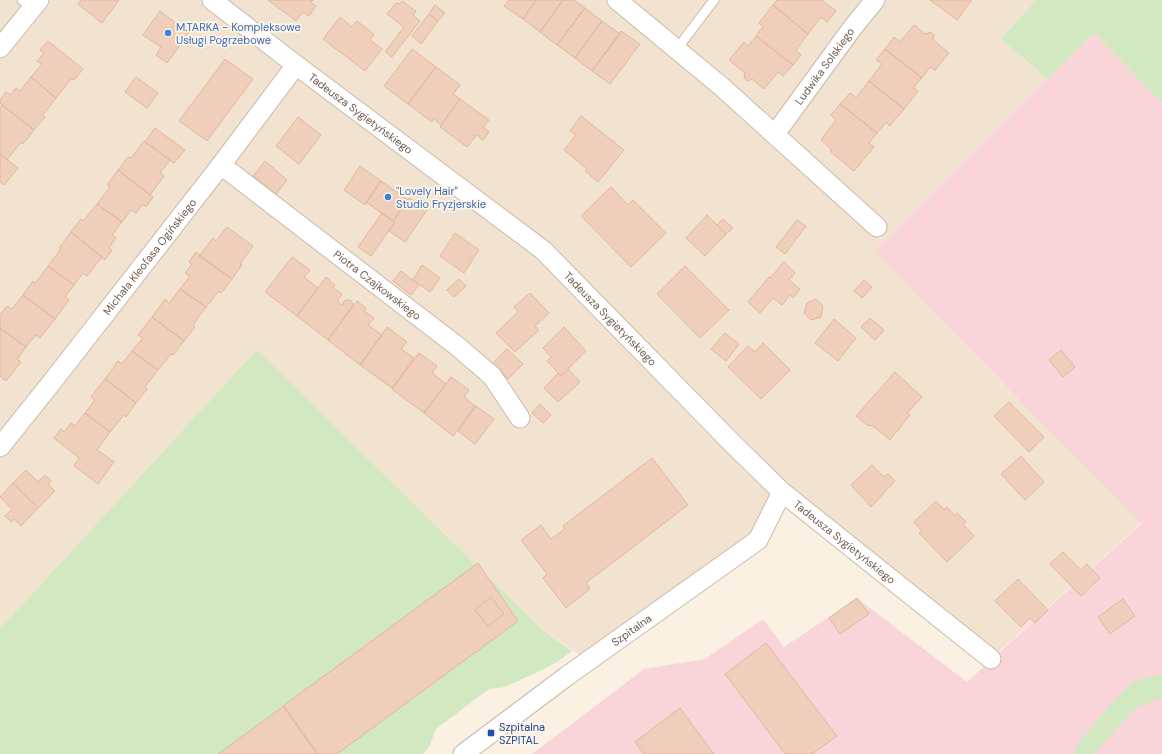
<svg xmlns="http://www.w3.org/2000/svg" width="1162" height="754" font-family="'DM Sans',sans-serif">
  <rect width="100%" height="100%" fill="#fbf1e2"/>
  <path fill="#f2e3d1" d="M 0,0 L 1036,0 L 1001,39 L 1048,79 L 885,242 L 1141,523 L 991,659 L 783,492 L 758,540 L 589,661 L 541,629 L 257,351 L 0,629 Z"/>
  <path fill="#f9d5da" d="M 1094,33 L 1162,103 L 1162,754 L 532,754 L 644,669 L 705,659 L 763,619 L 784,647 L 857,598 L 967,682 L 1141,524 L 875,252 Z"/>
  <path fill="#d1e8c1" d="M 1036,0 L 1162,0 L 1162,103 L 1094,33 L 1048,79 L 1001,39 Z
    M 257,350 L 541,629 L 572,651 L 557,662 L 542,670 L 505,687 L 489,689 L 436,729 L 429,747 L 423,754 L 0,754 L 0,629 Z
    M 1162,674 L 1162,699 L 1158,699 L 1136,708 L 1094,754 L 1073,754 L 1082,738 L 1115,699 L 1134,681 Z"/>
  <path fill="#efcfbb" stroke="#e1b69c" d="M 81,0 L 119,0 L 102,23 L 78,4 Z
    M 268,0 L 313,0 L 311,2 L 316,6 L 309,16 L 303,12 L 296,21 Z
    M 509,0 L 536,0 L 523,19 L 504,6 Z
    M 536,0 L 563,0 L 540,32 L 523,19 Z
    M 563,0 L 574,0 L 585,8 L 557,45 L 540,32 Z
    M 777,0 L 822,0 L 836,11 L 827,22 L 821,17 L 808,34 L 773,5 Z
    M 930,0 L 972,0 L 957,20 Z
    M 402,1 L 416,11 L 413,15 L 420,21 L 392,57 L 385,52 L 404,27 L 387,14 L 396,3 L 399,4 Z
    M 435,5 L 445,13 L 438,21 L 429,14 Z
    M 773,5 L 808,34 L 796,50 L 801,55 L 793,65 L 756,36 L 763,27 L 759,23 Z
    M 585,8 L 602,21 L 575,58 L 557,45 Z
    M 160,11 L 189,33 L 167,63 L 156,55 L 161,47 L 143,35 Z
    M 429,14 L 438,21 L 421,44 L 412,36 Z
    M 340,17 L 352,27 L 357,21 L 374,34 L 370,40 L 382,49 L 365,71 L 323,39 Z
    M 602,21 L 620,34 L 592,71 L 575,58 Z
    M 914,25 L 925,34 L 931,32 L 934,35 L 933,40 L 949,53 L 935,70 L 930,67 L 922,78 L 885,49 L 894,37 L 900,42 Z
    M 621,31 L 640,44 L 610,84 L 592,71 Z
    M 756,36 L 793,65 L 783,76 L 778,72 L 764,89 L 752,79 L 748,81 L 744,78 L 745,73 L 729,60 L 744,42 L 748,46 Z
    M 48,41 L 83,69 L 74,80 L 71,79 L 56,98 L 31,77 L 42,64 L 37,61 L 44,53 L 40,50 Z
    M 412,49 L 436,67 L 408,104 L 384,86 Z
    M 885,49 L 922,78 L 913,88 L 918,91 L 904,109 L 869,81 L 882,64 L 876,60 Z
    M 225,59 L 253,79 L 207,141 L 179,121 Z
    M 436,67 L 460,85 L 453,94 L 460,99 L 441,125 L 434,119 L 432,122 L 408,104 Z
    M 31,77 L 56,98 L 43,115 L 45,117 L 34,130 L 0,103 L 0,100 L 6,92 L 10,95 L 16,88 L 20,91 Z
    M 136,77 L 158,93 L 147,108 L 125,92 Z
    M 869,81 L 904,109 L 890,126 L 886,122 L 877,133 L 840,104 L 850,93 L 856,98 Z
    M 460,99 L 489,120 L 483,127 L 489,132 L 483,140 L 477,135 L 467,147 L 440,127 Z
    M 840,104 L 877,133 L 869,143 L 874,147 L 854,171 L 831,152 L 831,149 L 821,140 L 836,120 L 831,115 Z
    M 2,105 L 34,130 L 23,144 L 21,142 L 7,160 L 0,154 L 0,108 Z
    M 581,116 L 624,150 L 598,182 L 585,171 L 587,169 L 564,150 L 576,135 L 570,131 Z
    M 298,117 L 321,135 L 299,164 L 276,146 Z
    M 155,128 L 185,150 L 174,163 L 145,142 Z
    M 144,141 L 170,160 L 160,173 L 164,176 L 150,195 L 118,170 L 128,157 L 131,158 Z
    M 0,154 L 18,168 L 4,185 L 0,182 Z
    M 265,161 L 287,180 L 276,194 L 253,176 Z
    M 360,166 L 381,181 L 365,205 L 344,190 Z
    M 118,170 L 153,197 L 146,207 L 143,204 L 136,213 L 131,210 L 122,222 L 97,204 L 110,187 L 107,185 Z
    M 381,181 L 408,200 L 393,221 L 366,202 Z
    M 611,187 L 628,205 L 633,200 L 666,233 L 631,267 L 581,216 Z
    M 409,198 L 427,210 L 405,242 L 389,231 L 395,222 L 393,221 Z
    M 97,204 L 122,222 L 112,235 L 116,238 L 109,248 L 112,250 L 105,260 L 71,232 L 81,219 L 83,221 Z
    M 382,213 L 395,222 L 371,256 L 358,247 Z
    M 707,215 L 726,234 L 705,256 L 686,238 Z
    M 723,219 L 733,228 L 726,234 L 717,225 Z
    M 797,220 L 806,226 L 785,254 L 776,247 Z
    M 227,227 L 253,246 L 240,264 L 242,265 L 232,279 L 199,256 L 213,238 L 216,241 Z
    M 71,232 L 102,257 L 87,276 L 83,273 L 74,285 L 48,266 L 61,249 L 59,248 Z
    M 455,233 L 479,250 L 464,273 L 440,256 Z
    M 196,252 L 232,279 L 221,293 L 219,291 L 206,307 L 180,289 L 190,276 L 185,273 L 192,264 L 189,262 Z
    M 292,257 L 310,270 L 304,277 L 318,288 L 297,316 L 265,292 Z
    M 784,262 L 795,273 L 789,280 L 800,289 L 793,298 L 790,295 L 782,305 L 773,298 L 760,313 L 748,302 L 769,277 L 770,278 Z
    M 422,265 L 440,278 L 430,292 L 413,280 Z
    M 48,266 L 74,285 L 65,297 L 69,300 L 55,319 L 23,295 L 33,281 L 35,283 Z
    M 685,266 L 729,310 L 700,338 L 657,294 Z
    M 401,271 L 419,285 L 411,295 L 393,281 Z
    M 326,277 L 335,285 L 333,288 L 342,294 L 337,301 L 342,305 L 345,300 L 350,300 L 354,304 L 328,340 L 297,316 Z
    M 459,279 L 466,286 L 454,297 L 447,290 Z
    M 864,280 L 872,287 L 862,298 L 854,291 Z
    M 180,289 L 206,307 L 193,325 L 195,327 L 184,341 L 152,317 L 165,299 L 169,303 Z
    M 530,293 L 549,313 L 535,326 L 539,330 L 515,352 L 496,333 L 518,312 L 514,307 Z
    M 23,295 L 55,319 L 40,338 L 36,335 L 26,347 L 0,328 L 0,315 L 7,306 L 12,309 Z
    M 816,299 L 823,306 L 821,317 L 811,320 L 804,313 L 807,303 Z
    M 357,301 L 366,308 L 364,311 L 374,318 L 368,325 L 382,335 L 360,365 L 328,340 Z
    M 152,317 L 184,341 L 173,355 L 171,354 L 158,370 L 132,351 L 143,338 L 138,335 Z
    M 870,318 L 884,330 L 875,340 L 861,327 Z
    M 834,319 L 856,338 L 838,361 L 815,343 Z
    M 387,327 L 407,342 L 401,349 L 414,358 L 392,388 L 360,365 Z
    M 564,327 L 586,351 L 561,376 L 547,361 L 551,357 L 543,348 Z
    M 0,328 L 26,347 L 17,359 L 21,362 L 6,381 L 0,376 Z
    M 725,333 L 739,344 L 726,361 L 711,349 Z
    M 763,343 L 790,370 L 761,399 L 728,367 L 748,346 L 755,352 Z
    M 507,349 L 523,364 L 508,379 L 492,364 Z
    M 1061,350 L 1075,367 L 1063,377 L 1049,360 Z
    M 132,351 L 158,370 L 145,387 L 147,389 L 136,403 L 105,379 L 118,361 L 122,364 Z
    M 419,353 L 437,366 L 432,373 L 446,384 L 424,413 L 392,389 Z
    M 568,369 L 580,382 L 558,402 L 544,388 L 558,373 L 561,376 Z
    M 895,372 L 922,397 L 907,413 L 910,415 L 890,440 L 873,426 L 867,425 L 856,416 Z
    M 451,377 L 469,390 L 464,397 L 475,406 L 453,436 L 424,413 Z
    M 105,379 L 136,403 L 126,417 L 124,415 L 110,432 L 85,413 L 95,400 L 91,397 Z
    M 1009,402 L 1044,437 L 1029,452 L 994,416 Z
    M 540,404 L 551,415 L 543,423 L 532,413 Z
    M 476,406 L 494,419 L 475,444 L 458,431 Z
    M 85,413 L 110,432 L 97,450 L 114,462 L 98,484 L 74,466 L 79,458 L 54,438 L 61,429 L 64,432 L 71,423 L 75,426 Z
    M 1021,456 L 1044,482 L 1025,500 L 1001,474 Z
    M 652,458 L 688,505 L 586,583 L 590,589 L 566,608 L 543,578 L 547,574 L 521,540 L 541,525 L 551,539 L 565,529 L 563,526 Z
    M 872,465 L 884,477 L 888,474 L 895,481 L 871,507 L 851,485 Z
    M 26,470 L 38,482 L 45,475 L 51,481 L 48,485 L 55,491 L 38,508 L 13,483 Z
    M 13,483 L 38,508 L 21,526 L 14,519 L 12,522 L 5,516 L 12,509 L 0,497 Z
    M 936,501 L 944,510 L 947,507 L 955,516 L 957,513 L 966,522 L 963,524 L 974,536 L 947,562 L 919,533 L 922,531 L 914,522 Z
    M 1063,552 L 1081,570 L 1087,564 L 1100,578 L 1081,596 L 1050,564 Z
    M 478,563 L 518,621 L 337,754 L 317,754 L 283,706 Z
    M 1018,579 L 1048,610 L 1035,623 L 1030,618 L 1021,627 L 995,601 Z
    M 491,597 L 504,614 L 488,626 L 475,610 Z
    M 857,598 L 869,614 L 840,634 L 829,618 Z
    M 1123,599 L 1135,616 L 1110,634 L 1098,617 Z
    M 766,643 L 837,736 L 812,754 L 785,754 L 725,674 Z
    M 284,706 L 318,754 L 218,754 Z
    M 680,708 L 714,754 L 644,754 L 635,742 Z"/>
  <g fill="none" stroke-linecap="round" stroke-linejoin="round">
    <defs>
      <path id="service" d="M 22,0 L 32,8
        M 676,50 L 714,0"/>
      <g id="minor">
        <path id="s1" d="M 212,0 L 296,65 L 543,250 L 733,444 L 782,492 L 991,659"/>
        <path d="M 617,0 L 722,87 L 877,227"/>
        <path d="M 0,48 L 39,0"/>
        <path id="s2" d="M 775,134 L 853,27 L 875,0"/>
        <path id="s3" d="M 221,165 L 457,346 L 492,376 L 520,418"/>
        <path id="s4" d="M 0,447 L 52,382 L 221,165 L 296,65"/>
        <path id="s5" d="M 463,754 L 567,676 L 758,540 L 782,492"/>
      </g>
    </defs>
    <use href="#service" stroke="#cbb9a9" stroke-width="11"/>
    <use href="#minor" stroke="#cbb9a9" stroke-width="21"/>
    <use href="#service" stroke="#fff" stroke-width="9"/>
    <use href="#minor" stroke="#fff" stroke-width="19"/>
  </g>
  <g fill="#3f7fe0" stroke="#fef5e8" stroke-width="1.5">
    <circle cx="168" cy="33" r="4"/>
    <circle cx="388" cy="197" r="4"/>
  </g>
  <rect fill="#1a4fb4" stroke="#fef5e8" stroke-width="1.5" x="487" y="729" width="8" height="8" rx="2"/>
  <g text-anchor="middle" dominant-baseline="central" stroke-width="3.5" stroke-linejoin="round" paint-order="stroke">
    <g font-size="11" fill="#366cbe" stroke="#fef5e8" text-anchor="start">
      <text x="176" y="27">M.TARKA - Kompleksowe<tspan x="176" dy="13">Usługi Pogrzebowe</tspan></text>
      <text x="396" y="191">"Lovely Hair"<tspan x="396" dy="13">Studio Fryzjerskie</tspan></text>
    </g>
    <g font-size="11" fill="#71584a" stroke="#fef5e8">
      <text stroke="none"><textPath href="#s2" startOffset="84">Ludwika Solskiego</textPath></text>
      <text stroke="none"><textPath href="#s1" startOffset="187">Tadeusza Sygietyńskiego</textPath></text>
      <text stroke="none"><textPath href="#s4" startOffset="242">Michała Kleofasa Ogińskiego</textPath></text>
      <text stroke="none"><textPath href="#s3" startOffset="197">Piotra Czajkowskiego</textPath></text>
      <text stroke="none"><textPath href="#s1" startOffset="511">Tadeusza Sygietyńskiego</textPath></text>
      <text stroke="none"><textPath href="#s1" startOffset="835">Tadeusza Sygietyńskiego</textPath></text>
      <text stroke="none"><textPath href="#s5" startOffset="209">Szpitalna</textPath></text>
    </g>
    <g font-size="11" fill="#164399" stroke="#fef5e8" text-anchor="start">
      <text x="499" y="727">Szpitalna<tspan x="499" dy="13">SZPITAL</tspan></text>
    </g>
  </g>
</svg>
